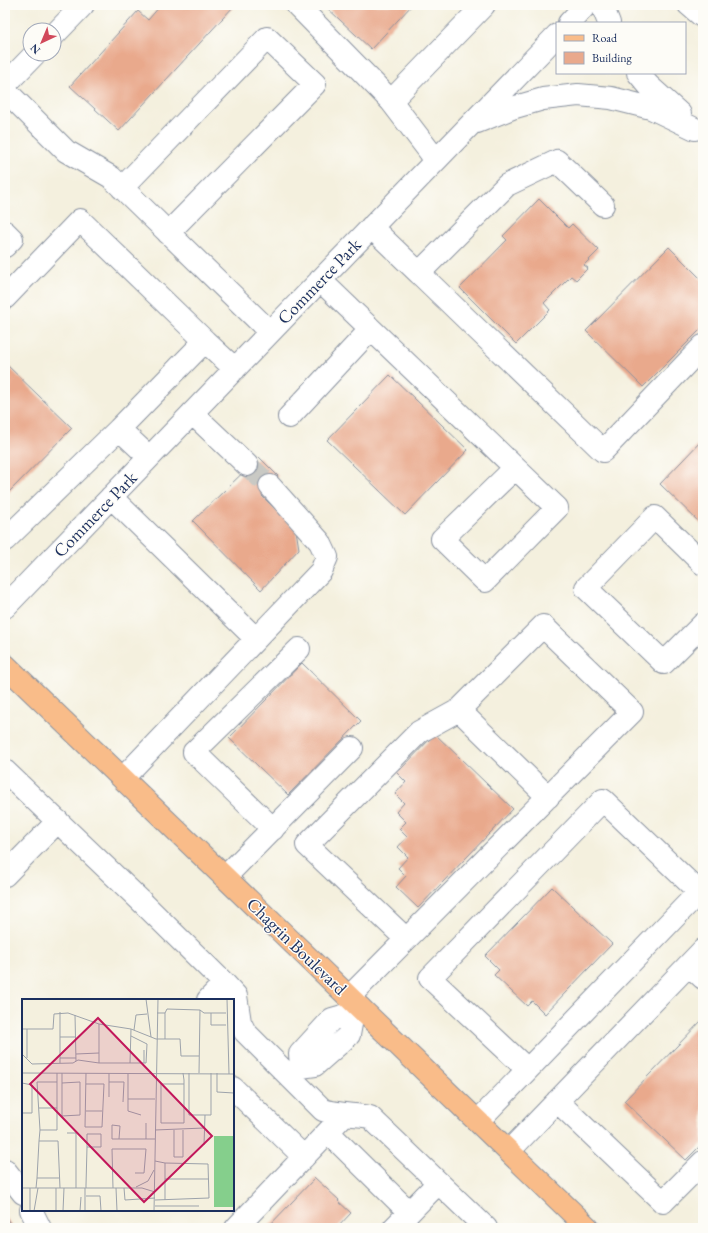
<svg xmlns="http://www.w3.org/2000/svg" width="708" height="1233" font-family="'EB Garamond',serif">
  <rect width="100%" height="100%" fill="#fdfcf7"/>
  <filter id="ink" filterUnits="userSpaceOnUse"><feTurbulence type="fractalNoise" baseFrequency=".025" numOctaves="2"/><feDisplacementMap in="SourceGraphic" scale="8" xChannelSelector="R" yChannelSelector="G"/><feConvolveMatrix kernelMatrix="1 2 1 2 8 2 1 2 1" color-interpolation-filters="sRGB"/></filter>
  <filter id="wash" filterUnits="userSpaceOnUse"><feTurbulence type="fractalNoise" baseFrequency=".012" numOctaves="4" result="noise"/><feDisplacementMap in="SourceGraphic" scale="16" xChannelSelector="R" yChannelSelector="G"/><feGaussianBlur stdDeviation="0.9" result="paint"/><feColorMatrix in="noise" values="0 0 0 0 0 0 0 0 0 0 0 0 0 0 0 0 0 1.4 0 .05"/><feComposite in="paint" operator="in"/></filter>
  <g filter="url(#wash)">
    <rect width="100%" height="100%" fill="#f4f0de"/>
    <g id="blocks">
      <path fill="#e9a98c" d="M 161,5 L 233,5 L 234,6 L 119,131 L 70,86 L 138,11 L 148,20 Z
        M 324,5 L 412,5 L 371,49 Z
        M 539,199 L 568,228 L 572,224 L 599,250 L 584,265 L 588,268 L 576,280 L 571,276 L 544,303 L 550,310 L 516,344 L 460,288 L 507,240 L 503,236 Z
        M 669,247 L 703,281 L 703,327 L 643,387 L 586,331 Z
        M 5,363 L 72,428 L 7,494 L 5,492 Z
        M 390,375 L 468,450 L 405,515 L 327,440 Z
        M 703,439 L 703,526 L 660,484 Z
        M 259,457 L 278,476 L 262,496 L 296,530 L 299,549 L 261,590 L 193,521 Z
        M 302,663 L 361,721 L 288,795 L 229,738 Z
        M 435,734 L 513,809 L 418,908 L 396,887 L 406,876 L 398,868 L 408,857 L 398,847 L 407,837 L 399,829 L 406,822 L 396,812 L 404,803 L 395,794 L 406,782 L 397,773 Z
        M 552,887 L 612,944 L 545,1014 L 532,1001 L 527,1006 L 494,975 L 499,970 L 485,956 Z
        M 703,1019 L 703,1143 L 686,1160 L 624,1101 Z
        M 315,1178 L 339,1200 L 338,1201 L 351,1213 L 337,1228 L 267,1228 Z
        M 5,1216 L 13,1228 L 5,1228 Z"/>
    </g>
  </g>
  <g filter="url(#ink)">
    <use href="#blocks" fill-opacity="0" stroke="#88909e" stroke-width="1"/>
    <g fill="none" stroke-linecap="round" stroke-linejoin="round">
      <path stroke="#c9c9c4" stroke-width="22" stroke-dasharray="22 11" stroke-linecap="butt" d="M 247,465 L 270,486"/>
      <defs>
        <path id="minor" d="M 297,5 L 391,101
          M 602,5 L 609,23
          M 689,5 L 703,17
          M 569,23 L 586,5
          M 54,35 L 83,5
          M 638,73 L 649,86 L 680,114
          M 5,85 L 35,54
          M 5,90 L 66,151 L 111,177 L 270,332
          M 477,122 L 512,108 L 543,99 L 578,95 L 611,98 L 651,108 L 695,129
          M 436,160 L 391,101 L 484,5
          M 122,188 L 267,38 L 315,84 L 168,233
          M 603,205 L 557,161 L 507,185 L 419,273 L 603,451 L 703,346
          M 371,227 L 419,273
          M 5,232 L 12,239 L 5,246
          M 320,280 L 557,508 L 485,581 L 442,539 L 515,468
          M 5,298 L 80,220 L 205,341 L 119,429 L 5,540
          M 205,341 L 235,369
          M 192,413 L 247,465
          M 289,417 L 371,329
          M 119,429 L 149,457
          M 111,497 L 256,639
          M 703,564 L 655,517 L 586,588 L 664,663 L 703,624
          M 5,607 L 557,35
          M 459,710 L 548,797
          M 5,771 L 141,901 L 224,983 L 236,996 L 240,1022 L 245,1032 L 323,1110 C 338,1115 354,1114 370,1117 L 486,1228
          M 123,778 L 321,571 L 327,557 L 320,542 L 270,486
          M 273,829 L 194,752 L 299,649
          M 5,875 L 58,821
          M 225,877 L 352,748
          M 689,965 L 703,978
          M 349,997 L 632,712 L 543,626 L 459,710 L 419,732 L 307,845 L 406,939
          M 208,1000 L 224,983
          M 301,1067 L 300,1054 L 332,1019 L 353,1013 L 360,1008
          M 291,1078 L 301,1067 L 315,1065 L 349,1035 L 353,1013
          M 233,1088 L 304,1157
          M 557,1101 L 663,1202 L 703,1162
          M 478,1121 L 699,892 L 603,800 L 430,978 L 527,1069
          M 328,1132 L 409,1212
          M 509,1151 L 703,950
          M 5,1170 L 23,1193
          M 31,1210 L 40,1228
          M 236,1228 L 344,1115
          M 394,1228 L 438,1183"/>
        <path id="major" d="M 5,665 L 588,1228"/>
      </defs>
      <use href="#minor" stroke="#88909e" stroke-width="24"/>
      <use href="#major" stroke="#88909e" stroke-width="24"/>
      <use href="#minor" stroke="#fff" stroke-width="22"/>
      <use href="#major" stroke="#f9bc89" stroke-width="22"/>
    </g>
  </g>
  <g text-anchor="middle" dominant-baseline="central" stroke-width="3" stroke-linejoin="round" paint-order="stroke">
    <g font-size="18" fill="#1b2f5e" stroke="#fdfcf7">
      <text transform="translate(319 281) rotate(-46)">Commerce Park</text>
      <text transform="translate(95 514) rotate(-46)">Commerce Park</text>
      <text transform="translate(297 946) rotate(44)">Chagrin Boulevard</text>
    </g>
  </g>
  <g transform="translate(22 999)">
    <rect width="212" height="212" fill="#f4f0de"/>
    <path d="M 192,137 L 212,137 L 212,208 L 192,208 Z" fill="#85cf8c"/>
    <path fill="none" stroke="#9da3ab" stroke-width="1" d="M 124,0 L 129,38M 205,0 L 207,75M 178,11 L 182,14 L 204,14M 38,13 L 38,64M 135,14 L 143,14 L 145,10 L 178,11 L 177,74M 143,14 L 143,40 L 158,40 L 159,57 L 177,57M 189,14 L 189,26 L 204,26M 53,16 L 54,62M 77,25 L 77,64M 0,30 L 31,30 L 32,15 L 46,14 L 77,25 L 109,30 L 134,40 L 143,40M 5,30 L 5,59M 112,31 L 114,16 L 125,15M 38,38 L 54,38M 0,55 L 10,65 L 51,64 L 56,61 L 77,64 L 124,64 L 125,45 L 109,37M 54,55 L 77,54M 38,59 L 54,59M 108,64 L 109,30M 122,64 L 122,51M 0,74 L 212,75M 35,74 L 35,131 L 18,131 L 15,83 L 35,83M 40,74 L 40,117 L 58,116 L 58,83 L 40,84M 106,74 L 106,112 L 119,116M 161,74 L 162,81 L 162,124 L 139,124 L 139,85 L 162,85M 167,74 L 167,116 L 189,116 L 189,74M 195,74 L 195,93 L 212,94M 87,83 L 102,83 L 101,103M 0,84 L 10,86 L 10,114 L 0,114M 64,85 L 82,85 L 80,128 L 63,128 L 64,74M 87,98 L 87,74M 106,100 L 133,100M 17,109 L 35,109M 64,112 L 80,112M 124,124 L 124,140M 18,131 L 17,142 L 36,142 L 38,189M 133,131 L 182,129M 152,131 L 152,158 L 161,158 L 161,131M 45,134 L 54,134 L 54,189M 97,140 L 98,127 L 90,126 L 90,140 L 133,140M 182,146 L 183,116M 133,162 L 143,164 L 143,201M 15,179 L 17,142M 143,180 L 187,180M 114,188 L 126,182 L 132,171M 0,189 L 120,189 L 133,193M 8,189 L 8,212M 14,189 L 15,179 L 37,179M 34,189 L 34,212M 63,189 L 63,212M 64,189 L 64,186 L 65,148 L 65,135 L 79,135 L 79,148 L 65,148M 91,189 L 90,150 L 124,150 L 122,174 L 113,174M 94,189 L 95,212M 102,189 L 103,201 L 133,199M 64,197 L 78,197 L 79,212M 133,201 L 187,199 L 186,165 L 143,164M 133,207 L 177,207M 12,212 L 16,189M 41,212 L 42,189M 58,212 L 59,198M 132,212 L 136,0"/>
    <path fill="#c2185b" fill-opacity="0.15" stroke="#c2185b" stroke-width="2" d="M 76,19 L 190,137 L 122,203 L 8,85 Z"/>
    <rect width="212" height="212" fill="none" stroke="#1b2f5e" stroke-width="2"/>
  </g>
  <rect width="708" height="1233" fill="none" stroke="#fdfcf7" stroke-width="20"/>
  <rect x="556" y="22" width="130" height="52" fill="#fdfcf7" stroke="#a3aaba"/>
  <rect x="564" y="35" width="20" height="6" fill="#f9bc89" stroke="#a3aaba"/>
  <text x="592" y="42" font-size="12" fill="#1b2f5e">Road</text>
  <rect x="564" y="52" width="20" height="12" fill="#e9a98c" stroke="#a3aaba"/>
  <text x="592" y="62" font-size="12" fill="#1b2f5e">Building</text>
  <g transform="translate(42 42) rotate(224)"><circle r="19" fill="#fdfcf7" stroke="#a3aaba"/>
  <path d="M0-3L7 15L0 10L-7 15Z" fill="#d1495b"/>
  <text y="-6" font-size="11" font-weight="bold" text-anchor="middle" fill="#1b2f5e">N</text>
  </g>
</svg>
